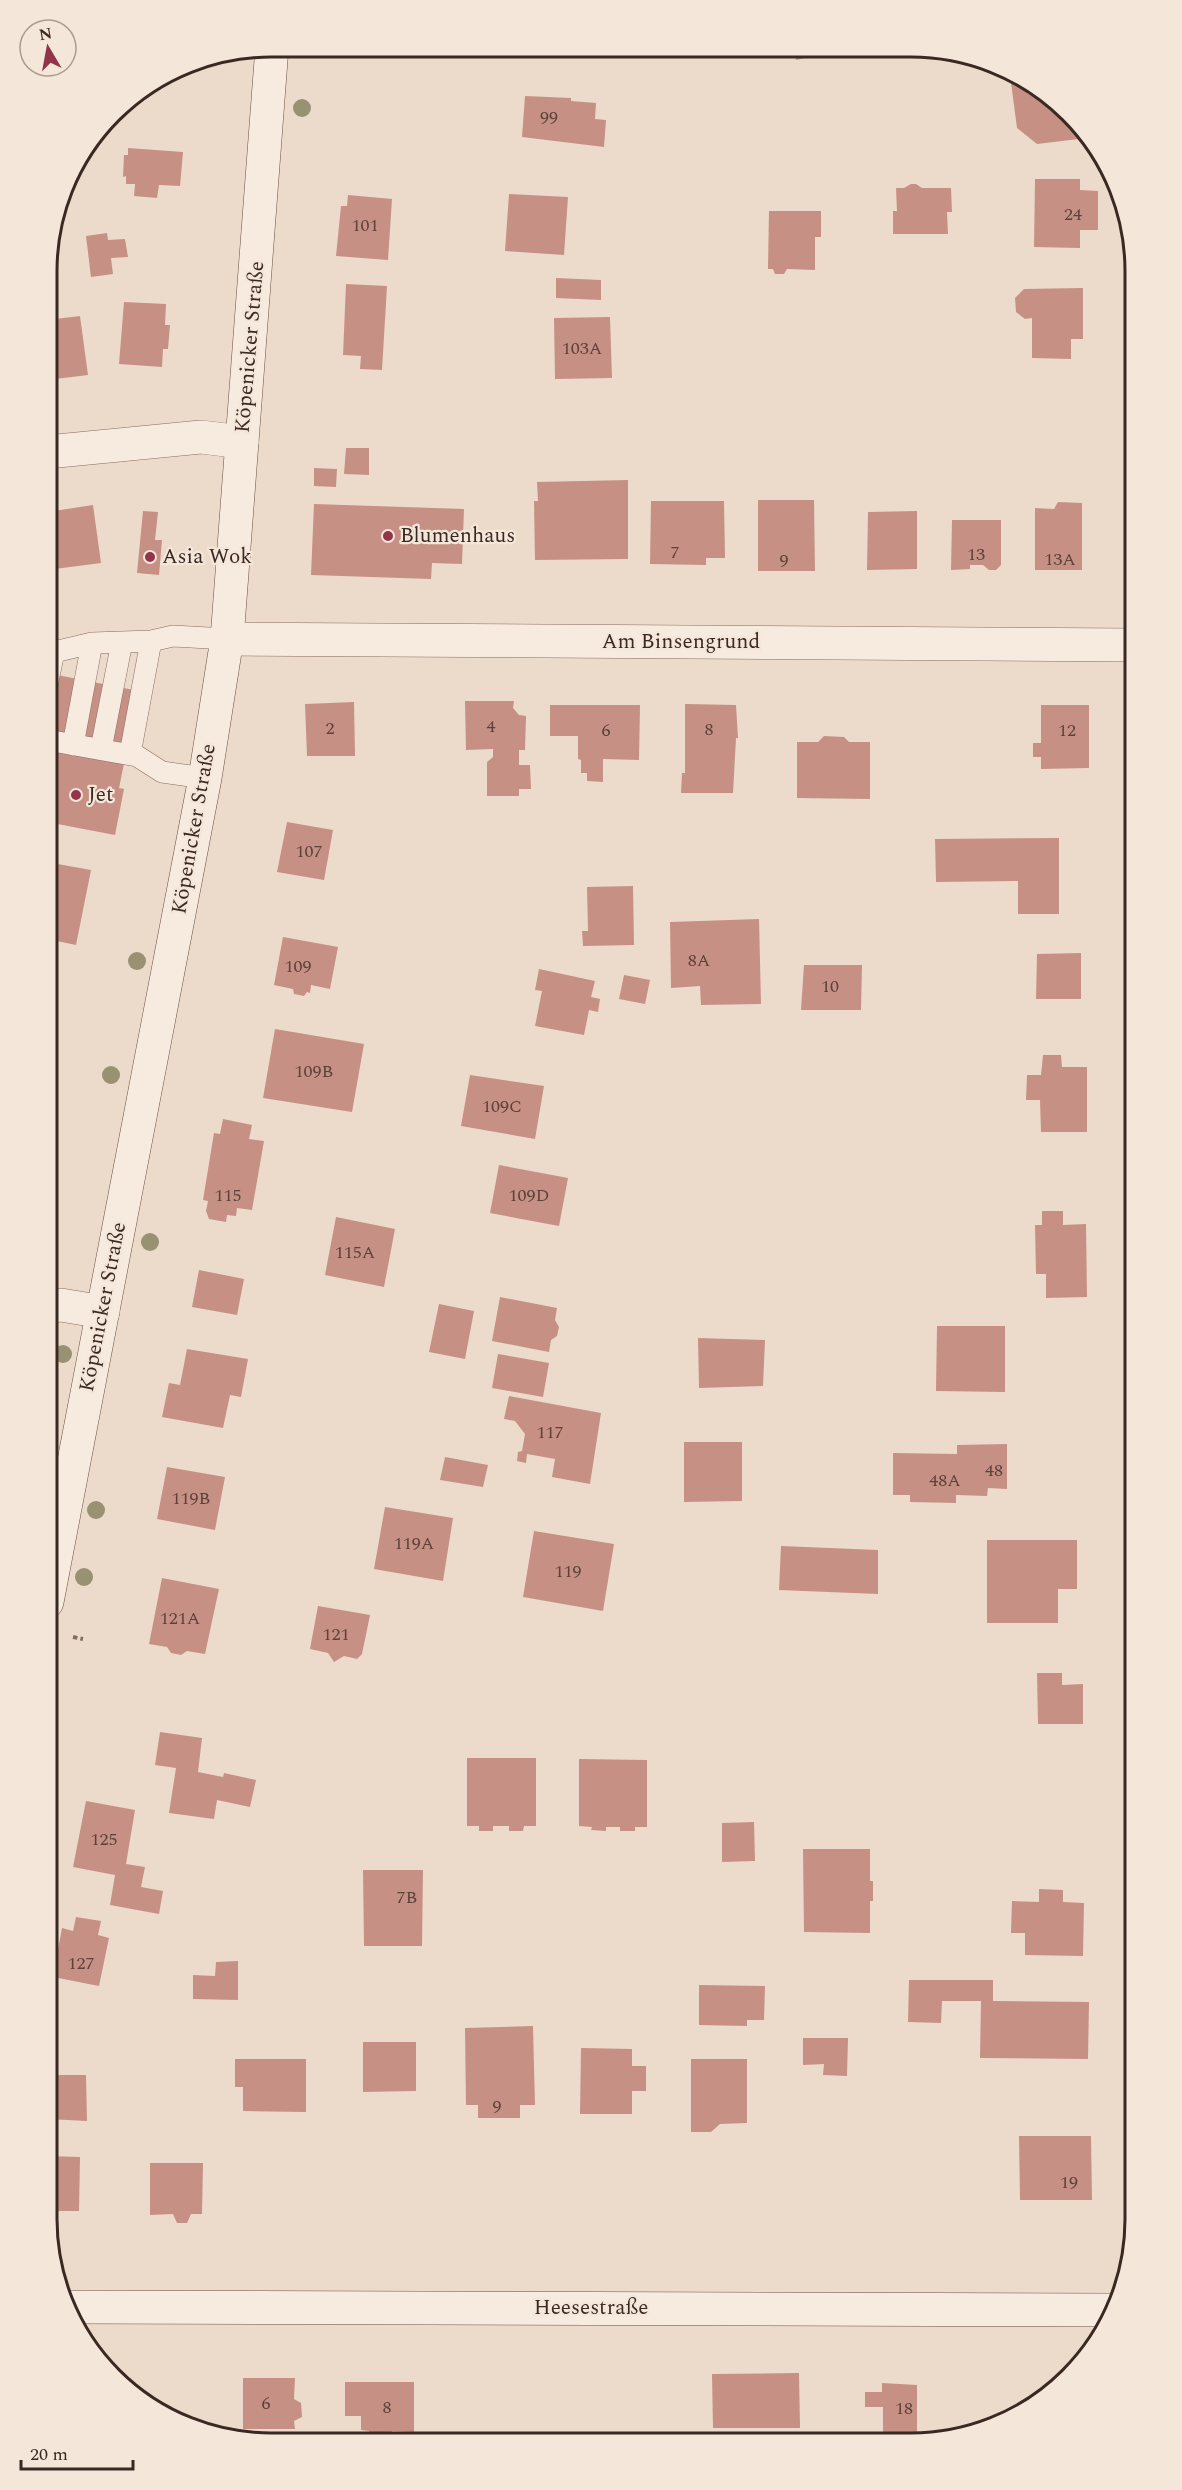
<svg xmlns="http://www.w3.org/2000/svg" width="1182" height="2490" font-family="Spectral,serif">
  <rect width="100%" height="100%" fill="#ecdbcb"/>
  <path fill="#c79084" d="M 794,50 L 838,50 L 838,51 L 796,60 Z
    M 1017,74 L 1059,102 L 1077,124 L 1079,139 L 1037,144 L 1017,128 L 1010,75 Z
    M 525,96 L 571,98 L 571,101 L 596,103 L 595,119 L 606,120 L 604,147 L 522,137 Z
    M 128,148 L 183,152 L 180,186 L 159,185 L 157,198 L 134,196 L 135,184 L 126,184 L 126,176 L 123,177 L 124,155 L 128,155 Z
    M 1035,179 L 1080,179 L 1080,190 L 1098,191 L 1098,230 L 1080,230 L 1080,248 L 1034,247 Z
    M 911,184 L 916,184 L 922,188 L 951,188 L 952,212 L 947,212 L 948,234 L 893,234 L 893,211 L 897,211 L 896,188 L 904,188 Z
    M 509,194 L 568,197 L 564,255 L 505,251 Z
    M 348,195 L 392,199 L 388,260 L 336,256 L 341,206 L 347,206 Z
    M 769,211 L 821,211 L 821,237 L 815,237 L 815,270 L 787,269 L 784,274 L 775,274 L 773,269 L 768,269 Z
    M 107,233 L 108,240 L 125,239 L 128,257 L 111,258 L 113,274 L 91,277 L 86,236 Z
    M 556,278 L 601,280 L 601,300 L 556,298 Z
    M 346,284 L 387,286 L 382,370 L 360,369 L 361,356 L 343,355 Z
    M 1083,288 L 1083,339 L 1071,339 L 1071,359 L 1032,358 L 1032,318 L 1025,319 L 1016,312 L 1015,298 L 1024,289 Z
    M 124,302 L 166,304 L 165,325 L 170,325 L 168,349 L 163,349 L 162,367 L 119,364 Z
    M 80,316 L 88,375 L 47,380 L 47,320 Z
    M 610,317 L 612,378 L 555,379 L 554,318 Z
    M 346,448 L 369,448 L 369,475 L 344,474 Z
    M 314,468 L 337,469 L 336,487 L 314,486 Z
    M 628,480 L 628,559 L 535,560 L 534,501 L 538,501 L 537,482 Z
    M 758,500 L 814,500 L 815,571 L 758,571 Z
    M 651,501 L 724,501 L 725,558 L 706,558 L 706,565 L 650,564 Z
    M 1058,502 L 1082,503 L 1082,570 L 1035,570 L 1035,508 L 1054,509 Z
    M 314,504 L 464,509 L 462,564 L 432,563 L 431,579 L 311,575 Z
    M 93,505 L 101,563 L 47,570 L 47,512 Z
    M 143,511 L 158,512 L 155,540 L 162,540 L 159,575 L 137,573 Z
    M 917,511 L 917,569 L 867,570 L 868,512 Z
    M 952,520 L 1001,520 L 1001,565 L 996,570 L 989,570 L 983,565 L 970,565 L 970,569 L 951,570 Z
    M 47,673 L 139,691 L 119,788 L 124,789 L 115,835 L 47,822 Z
    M 465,701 L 514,701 L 513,708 L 519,715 L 526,716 L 525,750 L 519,750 L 519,765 L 530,765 L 531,789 L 519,789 L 519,796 L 487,796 L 487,762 L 493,757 L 493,749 L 466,750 Z
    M 354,702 L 355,756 L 307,756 L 305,704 Z
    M 685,704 L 736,705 L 738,738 L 736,738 L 733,793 L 681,793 L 682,773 L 685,773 Z
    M 550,705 L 640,705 L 639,760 L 603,759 L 603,782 L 587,781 L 587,773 L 581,773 L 581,760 L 578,759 L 578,736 L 550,736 Z
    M 1041,705 L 1089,705 L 1089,768 L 1041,769 L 1041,757 L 1033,757 L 1033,743 L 1041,743 Z
    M 824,736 L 844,737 L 849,742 L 870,742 L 870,799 L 797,798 L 797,742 L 818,742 Z
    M 287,822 L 333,830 L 324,880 L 277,872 Z
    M 1059,838 L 1059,914 L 1018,914 L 1018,881 L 936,882 L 935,839 Z
    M 52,863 L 91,870 L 76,945 L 47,939 L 47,891 Z
    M 633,886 L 634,945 L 583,946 L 582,931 L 588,931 L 587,887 Z
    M 759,919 L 761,1004 L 701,1005 L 700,986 L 671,988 L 670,922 Z
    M 283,937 L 338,947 L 330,989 L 311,985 L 310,993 L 307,992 L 304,996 L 294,994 L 293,989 L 274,985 Z
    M 1081,953 L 1081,999 L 1036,999 L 1037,954 Z
    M 804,965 L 862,965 L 861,1010 L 801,1010 Z
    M 539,969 L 595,981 L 591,997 L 600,999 L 598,1012 L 589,1010 L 584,1035 L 535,1026 L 542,991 L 535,990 Z
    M 624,975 L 650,980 L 645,1004 L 619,999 Z
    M 275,1029 L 364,1044 L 352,1112 L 263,1098 Z
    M 1043,1055 L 1061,1055 L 1062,1067 L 1087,1067 L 1087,1132 L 1041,1132 L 1040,1100 L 1026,1100 L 1027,1075 L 1041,1075 Z
    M 470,1075 L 544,1086 L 535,1139 L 461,1126 Z
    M 223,1119 L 252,1125 L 249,1139 L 264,1141 L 252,1210 L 237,1208 L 236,1216 L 227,1215 L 226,1222 L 209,1219 L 206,1211 L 208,1201 L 203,1200 L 214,1133 L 220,1134 Z
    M 499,1165 L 568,1178 L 559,1226 L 490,1213 Z
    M 1042,1211 L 1063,1211 L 1063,1225 L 1086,1224 L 1087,1297 L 1046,1298 L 1046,1274 L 1036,1274 L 1035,1225 L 1042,1225 Z
    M 336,1217 L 395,1229 L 384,1287 L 325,1275 Z
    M 199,1270 L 244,1279 L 237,1315 L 192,1307 Z
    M 500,1297 L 557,1308 L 555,1320 L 559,1327 L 557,1336 L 551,1340 L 549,1352 L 492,1341 Z
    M 439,1304 L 474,1311 L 465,1359 L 429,1352 Z
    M 937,1326 L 1005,1326 L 1005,1392 L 936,1391 Z
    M 698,1338 L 765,1340 L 763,1386 L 699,1388 Z
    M 187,1349 L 248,1359 L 241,1397 L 230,1395 L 223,1428 L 162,1417 L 169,1383 L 180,1385 Z
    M 498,1354 L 549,1363 L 543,1397 L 492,1388 Z
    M 509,1396 L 601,1413 L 590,1484 L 552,1477 L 555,1459 L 527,1454 L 526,1463 L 517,1461 L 518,1452 L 522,1451 L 525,1434 L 515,1421 L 504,1419 Z
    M 684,1442 L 742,1442 L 742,1501 L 684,1502 Z
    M 1007,1444 L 1007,1489 L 988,1488 L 987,1496 L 956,1495 L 956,1503 L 910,1502 L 910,1495 L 893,1495 L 893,1453 L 957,1454 L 957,1445 Z
    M 445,1457 L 488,1465 L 483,1487 L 440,1480 Z
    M 167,1467 L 225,1477 L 215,1530 L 157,1519 Z
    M 385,1507 L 453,1518 L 443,1581 L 374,1569 Z
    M 534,1531 L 614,1544 L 603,1611 L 523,1597 Z
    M 987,1540 L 1077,1540 L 1077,1589 L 1058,1589 L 1058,1623 L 987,1623 Z
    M 781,1546 L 878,1550 L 878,1594 L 779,1590 Z
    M 162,1578 L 219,1589 L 205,1654 L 187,1651 L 181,1655 L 171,1653 L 167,1647 L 149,1644 Z
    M 318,1606 L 370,1615 L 362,1654 L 357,1659 L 344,1656 L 334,1662 L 328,1653 L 310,1649 Z
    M 1037,1673 L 1062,1673 L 1062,1685 L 1083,1684 L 1083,1724 L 1038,1724 Z
    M 160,1732 L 202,1738 L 198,1772 L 223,1777 L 224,1773 L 256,1780 L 250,1807 L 217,1800 L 214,1819 L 169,1813 L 176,1768 L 155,1765 Z
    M 467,1758 L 536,1758 L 536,1826 L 524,1826 L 523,1831 L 509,1831 L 509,1826 L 493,1826 L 493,1831 L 479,1831 L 479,1826 L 467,1826 Z
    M 579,1759 L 647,1760 L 647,1827 L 635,1827 L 635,1831 L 620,1831 L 620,1827 L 606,1827 L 606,1831 L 591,1830 L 592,1827 L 579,1826 Z
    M 86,1801 L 135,1810 L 126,1864 L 145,1867 L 141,1887 L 163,1891 L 159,1914 L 110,1905 L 115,1875 L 73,1867 Z
    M 754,1822 L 755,1861 L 722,1862 L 722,1823 Z
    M 803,1849 L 870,1849 L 870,1881 L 873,1881 L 873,1901 L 870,1901 L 870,1933 L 804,1932 Z
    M 363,1870 L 423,1870 L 422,1946 L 364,1946 Z
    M 1039,1889 L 1063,1890 L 1063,1902 L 1084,1903 L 1083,1956 L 1025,1955 L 1025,1933 L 1011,1933 L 1012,1901 L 1039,1902 Z
    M 76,1917 L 101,1921 L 98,1935 L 109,1938 L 99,1986 L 53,1977 L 62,1928 L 73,1931 Z
    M 238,1961 L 238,2000 L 193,1999 L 193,1975 L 215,1976 L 216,1962 Z
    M 909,1980 L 993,1980 L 993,2001 L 1089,2002 L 1088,2059 L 980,2058 L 981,2001 L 942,2001 L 941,2023 L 908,2022 Z
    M 699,1985 L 765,1986 L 764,2020 L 747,2020 L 747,2026 L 699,2025 Z
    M 533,2026 L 535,2105 L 520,2105 L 520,2118 L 478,2118 L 478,2105 L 466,2105 L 465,2028 Z
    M 803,2038 L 848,2038 L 847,2076 L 823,2075 L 824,2064 L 803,2065 Z
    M 363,2042 L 416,2042 L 416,2091 L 363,2092 Z
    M 581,2048 L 632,2049 L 632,2066 L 646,2066 L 646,2091 L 632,2091 L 632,2114 L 580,2114 Z
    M 235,2059 L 306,2059 L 306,2112 L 243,2111 L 243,2087 L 235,2087 Z
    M 691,2059 L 747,2059 L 747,2123 L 720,2124 L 711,2132 L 691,2132 Z
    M 47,2075 L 86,2075 L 87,2121 L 47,2119 Z
    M 1019,2136 L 1091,2136 L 1092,2200 L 1020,2200 Z
    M 47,2156 L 80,2157 L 79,2211 L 47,2211 Z
    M 150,2163 L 203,2163 L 202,2214 L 191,2214 L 187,2223 L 177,2223 L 173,2214 L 150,2215 Z
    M 799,2373 L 800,2428 L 713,2428 L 712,2374 Z
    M 243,2378 L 295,2378 L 294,2399 L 301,2403 L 302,2417 L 294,2421 L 295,2429 L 243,2429 Z
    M 345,2382 L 414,2382 L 414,2432 L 392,2431 L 388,2439 L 373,2439 L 370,2436 L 369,2431 L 361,2430 L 361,2416 L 345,2416 Z
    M 882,2383 L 917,2385 L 917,2436 L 883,2436 L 883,2407 L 865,2407 L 865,2392 L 882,2392 Z"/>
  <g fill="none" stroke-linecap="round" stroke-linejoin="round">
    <defs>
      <path id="lane" d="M 47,685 L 54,652 L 92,643 L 151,641 L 173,636 L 227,639
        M 47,740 L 137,756 L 162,772 L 205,778
        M 73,745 L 92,643
        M 101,749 L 122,642
        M 130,754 L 151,641"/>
      <path id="street" d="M 47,452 L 201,437 L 242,442
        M 227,639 L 1135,645
        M 47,1307 L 61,1305 L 103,1312"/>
      <path id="secondary" d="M 47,1602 L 205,778 L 227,639 L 272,47
        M 66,2307 L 1116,2310"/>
    </defs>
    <use href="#lane" stroke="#886c60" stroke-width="22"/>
    <use href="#street" stroke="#886c60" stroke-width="34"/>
    <use href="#secondary" stroke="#6a4e43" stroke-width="34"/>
    <path stroke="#886c60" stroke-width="4" stroke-dasharray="4.5 3" stroke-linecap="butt" d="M 73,1637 L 83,1639"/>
    <use href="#lane" stroke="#f7eade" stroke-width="21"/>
    <use href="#street" stroke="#f7eade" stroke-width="33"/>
    <use href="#secondary" stroke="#f7eade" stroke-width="33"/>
  </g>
  <g fill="#989172">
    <circle cx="302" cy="108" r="9"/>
    <circle cx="137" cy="961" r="9"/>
    <circle cx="111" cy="1075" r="9"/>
    <circle cx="150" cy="1242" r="9"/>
    <circle cx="63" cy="1354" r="9"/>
    <circle cx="96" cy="1510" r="9"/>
    <circle cx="84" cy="1577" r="9"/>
  </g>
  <g fill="#93344b" stroke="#f4e7da" stroke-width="2">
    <circle cx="388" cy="536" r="6"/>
    <circle cx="150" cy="557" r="6"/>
    <circle cx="76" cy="795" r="6"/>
  </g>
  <g text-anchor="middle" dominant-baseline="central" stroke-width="4.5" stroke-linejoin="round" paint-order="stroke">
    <g font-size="18" fill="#5d423a">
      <text x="549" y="117">99</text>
      <text x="1073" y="214">24</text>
      <text x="365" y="225">101</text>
      <text x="582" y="348">103A</text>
      <text x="675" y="552">7</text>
      <text x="976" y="554">13</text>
      <text x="1060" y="559">13A</text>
      <text x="784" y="560">9</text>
      <text x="491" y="726">4</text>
      <text x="330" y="728">2</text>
      <text x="709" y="729">8</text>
      <text x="606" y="730">6</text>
      <text x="1067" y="730">12</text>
      <text x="309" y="851">107</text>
      <text x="699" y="960">8A</text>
      <text x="298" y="966">109</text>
      <text x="830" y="986">10</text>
      <text x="314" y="1071">109B</text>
      <text x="502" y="1106">109C</text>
      <text x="228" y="1195">115</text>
      <text x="529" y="1195">109D</text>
      <text x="355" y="1252">115A</text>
      <text x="550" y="1432">117</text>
      <text x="994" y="1470">48</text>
      <text x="945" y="1480">48A</text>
      <text x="191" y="1498">119B</text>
      <text x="414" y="1543">119A</text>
      <text x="568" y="1571">119</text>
      <text x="180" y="1618">121A</text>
      <text x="336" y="1634">121</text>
      <text x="104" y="1839">125</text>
      <text x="407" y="1897">7B</text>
      <text x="81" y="1963">127</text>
      <text x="497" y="2106">9</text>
      <text x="1069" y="2182">19</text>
      <text x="266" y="2403">6</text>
      <text x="387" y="2407">8</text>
      <text x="904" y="2408">18</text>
    </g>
    <g font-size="21" fill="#3a2822" stroke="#f4e7da">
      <text transform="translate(250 347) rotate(-85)">Köpenicker Straße</text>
      <text x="681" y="642">Am Binsengrund</text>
      <text transform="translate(194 829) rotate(-80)">Köpenicker Straße</text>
      <text transform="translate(103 1307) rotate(-79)">Köpenicker Straße</text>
      <text x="591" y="2308">Heesestraße</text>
    </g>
    <g font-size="21" fill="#3a2822" stroke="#f4e7da" text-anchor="start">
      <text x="400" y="536">Blumenhaus</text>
      <text x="162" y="557">Asia Wok</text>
      <text x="88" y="795">Jet</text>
    </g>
  </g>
  <path d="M0 0H1182V2490H0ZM271 57H911A214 214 0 0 1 1125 271V2219A214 214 0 0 1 911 2433H271A214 214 0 0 1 57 2219V271A214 214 0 0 1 271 57Z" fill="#f4e7da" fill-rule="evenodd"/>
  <path fill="none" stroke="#3a2822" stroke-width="3" d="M271 57H911A214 214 0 0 1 1125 271V2219A214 214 0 0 1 911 2433H271A214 214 0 0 1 57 2219V271A214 214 0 0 1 271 57Z"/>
  <g transform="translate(48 48) rotate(350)"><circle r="28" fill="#f4e7da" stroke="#aa9b90" stroke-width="1.5"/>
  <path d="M0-4.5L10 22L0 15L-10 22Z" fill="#93344b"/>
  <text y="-9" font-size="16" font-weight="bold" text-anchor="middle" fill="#3a2822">N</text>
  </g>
  <path d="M21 2460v9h112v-9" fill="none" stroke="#3a2822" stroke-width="3"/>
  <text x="30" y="2460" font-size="18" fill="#3a2822" stroke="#f4e7da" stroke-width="4.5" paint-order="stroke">20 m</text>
</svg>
